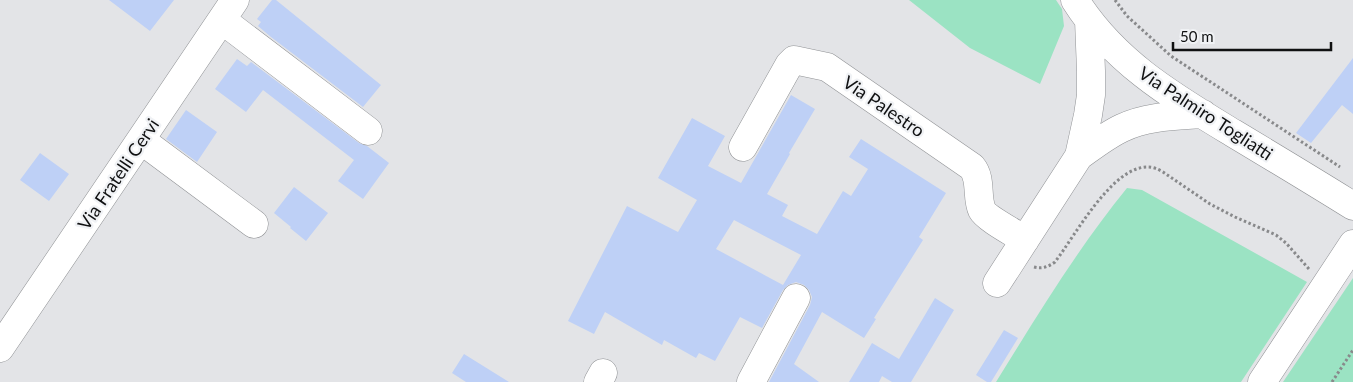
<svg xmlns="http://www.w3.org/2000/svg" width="1353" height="382" font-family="Lato,sans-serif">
  <rect width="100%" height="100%" fill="#e3e4e7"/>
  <path fill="#9be3c3" d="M 909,0 L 1056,0 L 1062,9 L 1064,26 L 1040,84 L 970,48 Z
    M 1127,188 L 1142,190 L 1307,282 L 1241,382 L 996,382 C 1037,316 1078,248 1127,188 Z
    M 1353,278 L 1353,382 L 1283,382 Z"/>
  <path fill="#bed0f6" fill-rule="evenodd" d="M 109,0 L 174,0 L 150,31 Z
    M 272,0 L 276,0 L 381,85 L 363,107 L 271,37 L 258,26 L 261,22 L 257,19 Z
    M 1353,58 L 1353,114 L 1342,105 L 1311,143 L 1296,133 Z
    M 237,59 L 247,66 L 251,62 L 359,143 L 367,146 L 389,163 L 363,199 L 338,181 L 354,160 L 263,90 L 246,112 L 215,89 Z
    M 791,95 L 815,109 L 789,153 L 790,154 L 767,194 L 788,205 L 782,216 L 817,234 L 843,191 L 851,196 L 868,169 L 849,157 L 861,139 L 946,193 L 919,237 L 923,240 L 874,318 L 876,319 L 864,338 L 822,312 L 794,364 L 819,382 L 769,382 L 810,305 L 812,297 L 809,290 L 804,285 L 796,282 L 788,285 L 783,290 L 762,328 L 740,317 L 715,361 L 699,353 L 696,358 L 664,340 L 662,345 L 605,312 L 594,334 L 568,321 L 627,206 L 678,232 L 697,200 L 658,178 L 692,118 L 725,136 L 708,166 L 741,183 ZM 734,220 L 801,255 L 783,285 L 716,249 Z
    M 186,110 L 217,132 L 197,162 L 166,139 Z
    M 40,153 L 69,174 L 49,201 L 20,180 Z
    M 294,187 L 328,213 L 306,241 L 290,228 L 291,227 L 274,213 Z
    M 935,298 L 954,310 L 911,382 L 892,382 L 882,376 L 879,382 L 849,382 L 872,343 L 899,359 Z
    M 1004,330 L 1018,338 L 991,382 L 987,382 L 976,375 Z
    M 464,354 L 509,382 L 466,382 L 452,373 Z"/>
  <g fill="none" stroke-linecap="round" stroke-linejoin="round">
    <defs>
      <path id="minor" d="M 1075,0 C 1114,62 1172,96 1233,133 C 1273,157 1313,181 1353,206
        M 222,20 L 368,131
        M 141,140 L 254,224
        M 743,147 L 789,65 L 794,60 L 827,67 L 972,167 C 982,179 976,197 982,210 C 986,218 1016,234 1025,240
        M 1079,156 C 1093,146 1107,135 1122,128 C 1147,116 1176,116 1203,114
        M 997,283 L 1079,156 L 1088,115 L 1091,95 L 1091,71 L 1089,20
        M 0,348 L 235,0
        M 598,382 L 603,373
        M 751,382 L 796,298
        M 1262,382 L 1353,244"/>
    </defs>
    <use href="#minor" stroke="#909295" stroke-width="29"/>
    <path stroke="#88898b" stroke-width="3" stroke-dasharray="2.5 2.5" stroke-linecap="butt" d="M 1115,0 L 1127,16 L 1171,56 L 1340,167
      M 1034,267 C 1042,269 1048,267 1055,262 C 1075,236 1112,166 1148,167 C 1153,167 1158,169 1163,172 L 1210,204 L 1235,217 L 1276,235 L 1286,243 L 1309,269
      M 1332,382 L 1353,350"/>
    <use href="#minor" stroke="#fff" stroke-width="28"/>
  </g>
  <g text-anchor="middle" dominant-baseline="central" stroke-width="4.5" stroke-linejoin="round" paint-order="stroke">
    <g font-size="18" fill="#101112" stroke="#f0f2f5">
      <text transform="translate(884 106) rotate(34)">Via Palestro</text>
      <text transform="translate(1206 113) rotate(33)">Via Palmiro Togliatti</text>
      <text transform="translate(118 174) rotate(-56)">Via Fratelli Cervi</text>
    </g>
  </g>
  <path d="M1173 42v8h158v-8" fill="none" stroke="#101112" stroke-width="2.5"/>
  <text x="1180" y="42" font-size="15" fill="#101112" stroke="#f0f2f5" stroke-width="4" paint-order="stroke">50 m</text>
</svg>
